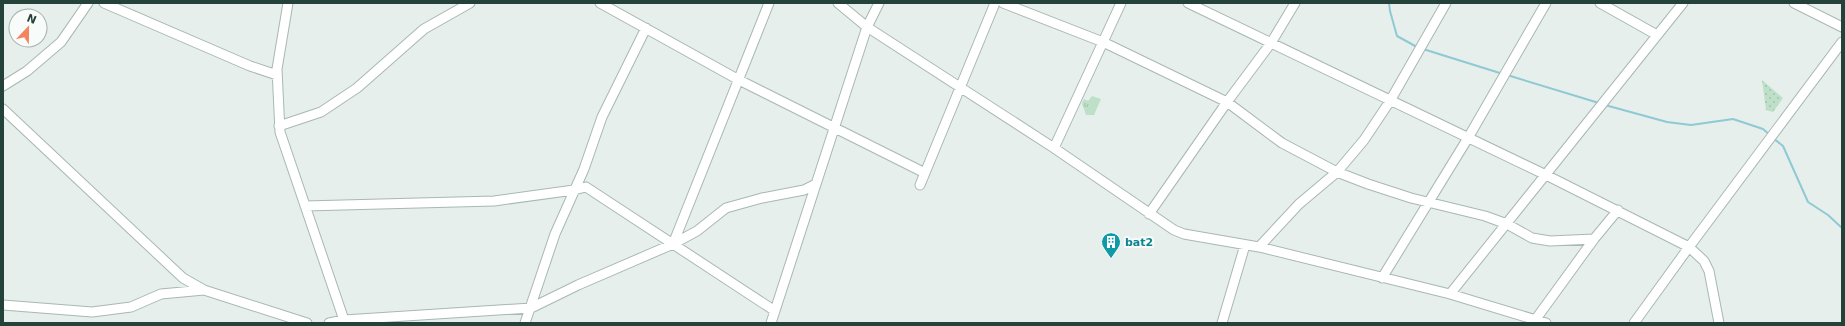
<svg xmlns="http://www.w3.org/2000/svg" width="1845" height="326" font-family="'DejaVu Sans',sans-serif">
  <defs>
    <pattern id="park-tufts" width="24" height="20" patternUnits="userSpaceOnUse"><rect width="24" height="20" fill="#bfe0c8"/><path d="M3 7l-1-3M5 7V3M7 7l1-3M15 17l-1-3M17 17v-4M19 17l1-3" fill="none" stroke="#a4c1ad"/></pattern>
    <pattern id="garden-dots" width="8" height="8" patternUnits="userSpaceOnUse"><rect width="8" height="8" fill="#bfe0c8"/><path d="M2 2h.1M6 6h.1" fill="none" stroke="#a4c1ad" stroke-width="1.8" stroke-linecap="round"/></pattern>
  </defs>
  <rect width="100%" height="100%" fill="#e6efeb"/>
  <path fill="url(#park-tufts)" d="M 1092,96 L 1101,99 L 1094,115 L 1086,115 L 1082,103 L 1084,99 L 1088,101 Z"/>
  <path fill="url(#garden-dots)" d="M 1762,80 L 1783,98 L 1773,112 L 1766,110 Z"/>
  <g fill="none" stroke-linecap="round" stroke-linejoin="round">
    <path stroke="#8ec9d4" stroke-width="2" d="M 1389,3 L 1390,11 L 1397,36 L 1417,47
      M 1423,49 L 1503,74
      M 1507,75 L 1599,103
      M 1605,105 L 1667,122 L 1691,125 L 1733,119 L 1763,129 L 1770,135
      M 1773,138 L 1783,146 L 1808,202 L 1828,215 L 1842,228"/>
    <defs>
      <path id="minor" d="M 104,3 L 250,66 L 277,75
        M 288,3 L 277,69 L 280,132 L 345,323
        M 600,3 L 739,80 L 925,173
        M 879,3 L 867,27 L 1054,148 L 1174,230 L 1184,234 L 1259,247 L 1450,294 L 1546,323
        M 1003,3 L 1103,42 L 1227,102 L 1282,143 L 1337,172 L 1368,184 L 1411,198 L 1485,216 L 1507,224 L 1532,238 L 1550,241 L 1594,239
        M 1188,3 L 1546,175 L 1689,247 L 1704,261 L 1709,271 L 1719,323
        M 1600,3 L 1657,35
        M 1794,3 L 1842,27
        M 3,86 L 27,71 L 61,42 L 88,3
        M 3,109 L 183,278 L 204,290 L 307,323
        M 279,126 L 321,112 L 357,88 L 424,29 L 470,3
        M 1054,148 L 1121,3
        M 920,185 L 995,3
        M 305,206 L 494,201 L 574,190 L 586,187 L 775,311
        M 1149,214 L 1227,102 L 1271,43 L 1295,3
        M 673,244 L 769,3
        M 1259,247 L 1299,204 L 1337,172 L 1364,140 L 1390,101 L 1446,3
        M 1382,278 L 1468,138 L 1546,3
        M 1450,294 L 1683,3
        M 3,305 L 92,312 L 131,307 L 161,294 L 204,290
        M 329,323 L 344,320 L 531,308 L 578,285 L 673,244 L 697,231 L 726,208 L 762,198 L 804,190 L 816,184
        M 525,323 L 555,234 L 584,169 L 602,117 L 646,28
        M 771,323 L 867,27 L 838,3
        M 1222,323 L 1245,245
        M 1533,323 L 1594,239 L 1618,210
        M 1634,323 L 1689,247 L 1842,42"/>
    </defs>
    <use href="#minor" stroke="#a8b8b2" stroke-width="11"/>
    <use href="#minor" stroke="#fff" stroke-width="9"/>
  </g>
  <defs>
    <symbol id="building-pin" viewBox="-11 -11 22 30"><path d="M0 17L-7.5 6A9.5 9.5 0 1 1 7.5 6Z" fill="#0f9aa8" stroke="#f7fbf9"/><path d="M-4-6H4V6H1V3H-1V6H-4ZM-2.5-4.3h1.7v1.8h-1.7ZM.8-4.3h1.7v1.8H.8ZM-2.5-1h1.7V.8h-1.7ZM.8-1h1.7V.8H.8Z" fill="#fff"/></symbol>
  </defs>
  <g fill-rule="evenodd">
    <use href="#building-pin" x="1100" y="231" width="22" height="30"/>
  </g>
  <g text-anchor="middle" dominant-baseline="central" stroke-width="4" stroke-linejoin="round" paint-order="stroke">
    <g font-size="11" font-weight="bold" fill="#0d838f" stroke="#f7fbf9" text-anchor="start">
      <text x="1125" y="242">bat2</text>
    </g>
  </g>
  <rect width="1845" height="326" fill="none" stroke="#24423a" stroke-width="8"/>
  <g transform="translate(28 28) rotate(22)"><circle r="19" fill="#f7fbf9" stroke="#a3b1ad"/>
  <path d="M0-3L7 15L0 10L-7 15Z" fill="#f4845f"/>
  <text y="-6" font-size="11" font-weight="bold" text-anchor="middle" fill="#24423a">N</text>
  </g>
</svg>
